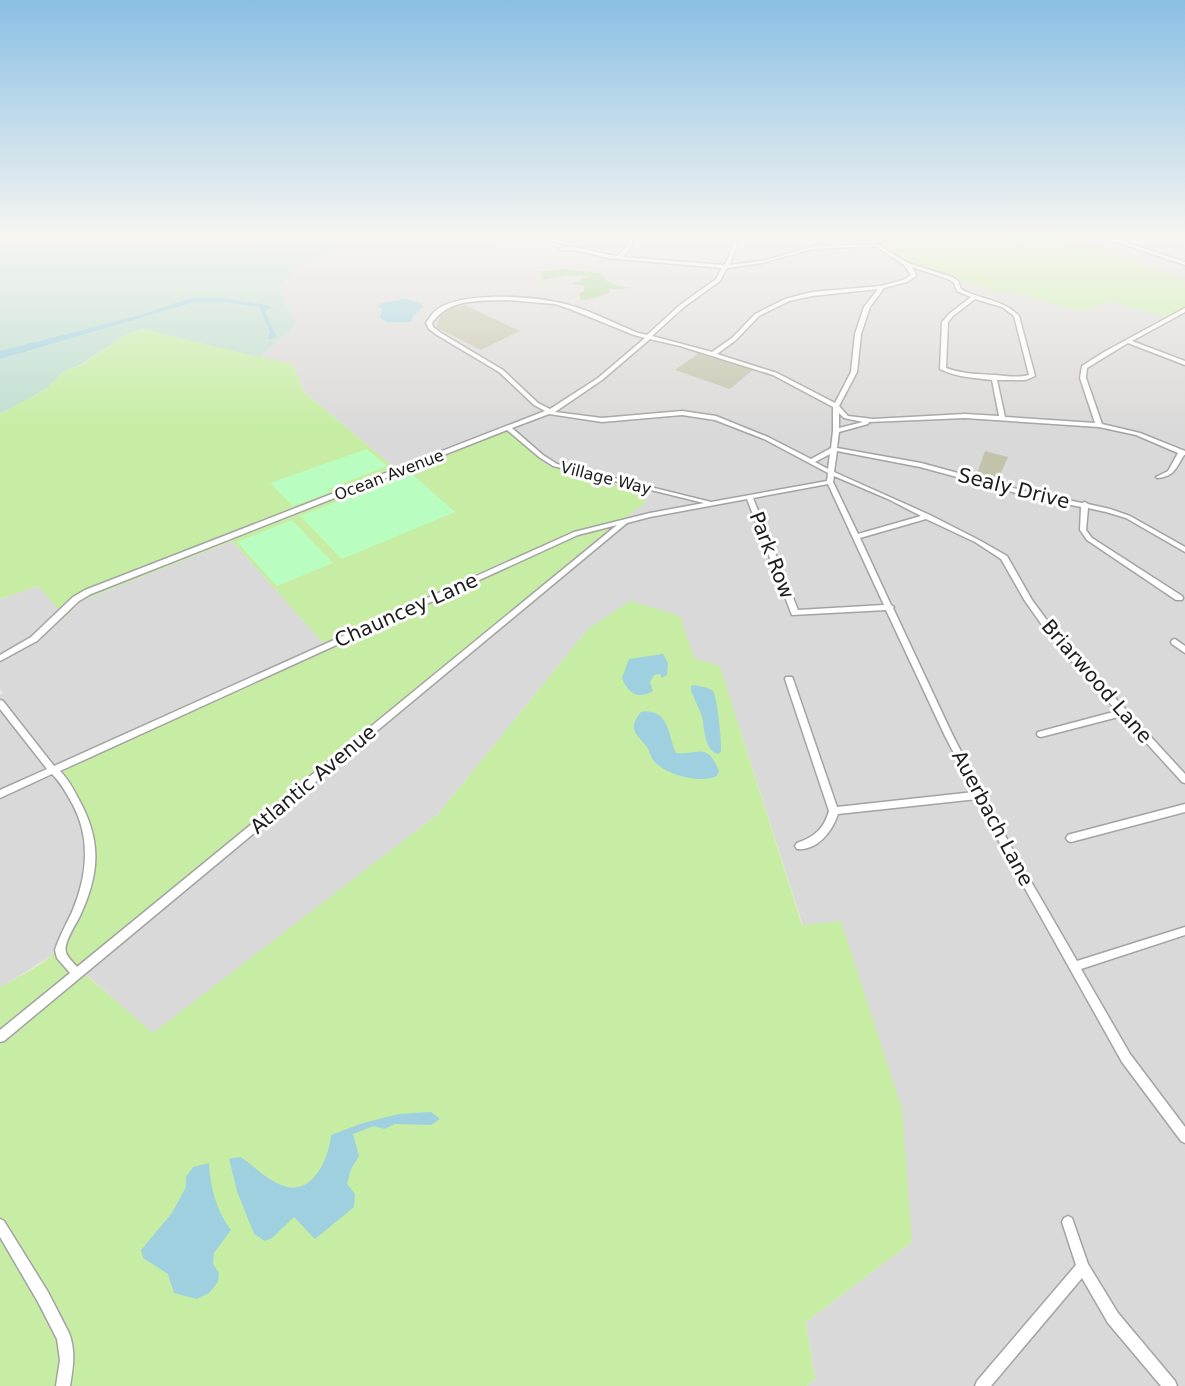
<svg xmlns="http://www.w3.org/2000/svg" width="1185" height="1386" font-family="'DejaVu Sans',sans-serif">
  <rect width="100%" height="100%" fill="#eeeae1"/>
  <path fill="#dad9d9" d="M 363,237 L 879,237 L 879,245 L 912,264 L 1082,311 L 1109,301 L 1171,318 L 1185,310 L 1185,1386 L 807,1386 L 817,1377 L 814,1373 L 806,1322 L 912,1242 L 840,921 L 803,926 L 720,667 L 588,629 L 438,814 L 153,1034 L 79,968 L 642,491 L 548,466 L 507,431 L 401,473 L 304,392 L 292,364 L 259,357 L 298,323 L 289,311 L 280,287 L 300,264 Z
    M 1060,237 L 1185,237 L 1185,280 Z
    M 232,541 L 326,646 L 58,770 L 85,809 L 97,844 L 96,865 L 83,904 L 70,929 L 54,954 L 0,988 L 0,695 L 3,693 L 0,689 L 0,599 L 38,586 L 65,616 L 81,601 Z"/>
  <path fill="#c3c3ac" d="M 464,305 L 520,331 L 481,350 L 436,327 L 441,315 L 450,309 Z
    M 699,353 L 753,370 L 730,389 L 675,370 Z
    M 985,451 L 1008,457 L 997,482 L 976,476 Z"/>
  <path fill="#c6eda3" d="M 879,237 L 1060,237 L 1185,280 L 1185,310 L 1171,318 L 1109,301 L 1082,311 L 1007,291 L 999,293 L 912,264 L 894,256 L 879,245 Z
    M 143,329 L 292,364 L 304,392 L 401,473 L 507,431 L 548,466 L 642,491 L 646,503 L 614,525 L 79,969 L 153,1033 L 438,814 L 588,629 L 630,601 L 680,616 L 694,658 L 720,666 L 802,925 L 841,921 L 902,1109 L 912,1242 L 806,1322 L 814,1373 L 817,1377 L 807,1386 L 0,1386 L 0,988 C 15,978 43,965 54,953 C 66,942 73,924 80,909 C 109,849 96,826 62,773 L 58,770 L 326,646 L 232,541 L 81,601 L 65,617 L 38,586 L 0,599 L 0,414 L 46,389 L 63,372 L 81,365 L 127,334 Z"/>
  <path fill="#a4d193" d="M 565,269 L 600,273 C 608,285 619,287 633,288 L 610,289 L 609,293 L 595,298 L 581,300 L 579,294 L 584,291 L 585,286 L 571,284 L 589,276 L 566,276 L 541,280 L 542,272 L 533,272 Z"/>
  <path fill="#bddecf" d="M 0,237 L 363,237 L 300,264 L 280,287 L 289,311 L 298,323 L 259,357 L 143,329 L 127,334 L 80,365 L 63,372 L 46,389 L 0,414 Z"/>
  <path fill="#bafdc0" d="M 367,449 L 387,466 L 328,489 L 330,492 L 293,506 L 270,483 Z
    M 411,473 L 455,512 L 342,559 L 300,516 Z
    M 292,520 L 333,563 L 277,586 L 237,542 Z"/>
  <path fill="#9ed0df" d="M 199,298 L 220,298 L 268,305 L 273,308 L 265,310 L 276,336 L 273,339 L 268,339 L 270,332 L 259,307 L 222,302 L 194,302 L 0,359 L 0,351 L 137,316 L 188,299 Z
    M 405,299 L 418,302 L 424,306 L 413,316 L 411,322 L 386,322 L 380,318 L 382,310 L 378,306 L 381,303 Z
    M 663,654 L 668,663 L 667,675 L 662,678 L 660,674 L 654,675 L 650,682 L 653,691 C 638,700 628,693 622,678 L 629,659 Z
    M 695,685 C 701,687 709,687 713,691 C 717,695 722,745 721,752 L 718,754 C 706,752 704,731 703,721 C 702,714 694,699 691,690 L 691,686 Z
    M 641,712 C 670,708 668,736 676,753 C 698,756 706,740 719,771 L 717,776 C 700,784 665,775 653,760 C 650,756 650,751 647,747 C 638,735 626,730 641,712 Z
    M 431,1112 L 440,1119 L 431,1125 L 395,1124 L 384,1129 L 374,1126 L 353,1134 L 359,1156 L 351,1169 L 347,1184 L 355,1194 L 354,1207 L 315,1239 L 294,1217 L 272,1238 L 265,1241 L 254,1234 L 237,1191 L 229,1159 L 241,1157 C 255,1167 267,1180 284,1186 C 313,1196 329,1158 331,1135 L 363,1123 L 399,1114 Z
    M 209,1163 C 210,1186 216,1211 231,1230 L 214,1253 L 213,1264 L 219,1273 L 218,1282 L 209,1293 L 197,1299 L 174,1293 L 168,1274 L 143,1258 L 141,1250 L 172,1213 L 186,1187 L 186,1177 L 193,1167 Z"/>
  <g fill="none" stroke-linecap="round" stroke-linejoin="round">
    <defs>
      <path id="street" d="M 488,237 L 510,239 L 544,237 L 575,245 L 573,246 L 542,239 L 510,241 Z
        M 629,237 L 633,237 L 631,246 L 623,257 L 724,265 L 728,259 L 735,237 L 739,237 L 732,259 L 729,265 L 762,261 L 812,247 L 877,244 L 908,263 L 952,277 L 958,281 L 961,289 C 980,300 1003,299 1019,316 L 1035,376 L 1026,380 L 997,380 L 1005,417 L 1095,423 L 1080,378 L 1082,366 L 1104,352 L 1185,308 L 1185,312 L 1132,341 L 1185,361 L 1185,365 L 1128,343 L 1087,368 L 1086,378 L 1102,424 L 1140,433 L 1185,451 L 1185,455 L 1184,455 C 1176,468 1174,477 1157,478 L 1156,477 L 1168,471 L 1178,453 L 1136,435 L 1099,427 L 965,418 L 869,422 L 868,424 L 839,432 L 837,448 L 921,463 L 1028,492 L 1082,503 L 1085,502 L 1088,504 L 1110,509 L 1130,516 L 1185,547 L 1185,552 L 1126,518 L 1106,512 L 1088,508 L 1086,530 L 1092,538 L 1182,596 L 1183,598 L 1182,600 L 1176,600 L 1087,540 L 1080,530 L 1081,507 L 1027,496 L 920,467 L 837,451 L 834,472 L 930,515 L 979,540 L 1007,556 L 1032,600 L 1060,638 L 1185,774 L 1185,783 L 1182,782 L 1122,716 L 1041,737 L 1038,736 L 1037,734 L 1038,732 L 1117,711 L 1054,642 L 1025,601 L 1001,559 L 975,542 L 926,519 L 860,538 L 891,605 L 894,607 L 893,608 L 953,736 L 1010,845 L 1077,961 L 1185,927 L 1185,935 L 1081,969 L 1130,1054 L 1185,1127 L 1185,1143 L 1181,1141 L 1122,1062 L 1004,851 L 977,799 L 838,814 C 832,832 817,851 797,849 L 795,846 L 797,843 C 814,837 824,829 829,811 L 785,679 L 786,677 L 792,677 L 793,679 L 837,807 L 974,792 L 945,736 L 886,610 L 792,615 L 747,499 L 650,517 L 627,523 L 81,977 L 4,1041 L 0,1042 L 0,1030 L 70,973 L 57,958 L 55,950 C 59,937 66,925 72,912 C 87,877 91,839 73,805 C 67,794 61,783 52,774 L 0,798 L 0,790 L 47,769 L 0,709 L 0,700 L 3,701 L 54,766 L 574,532 L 650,513 L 704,503 L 553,466 L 539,457 L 507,430 L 91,594 L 79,601 L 37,641 L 0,661 L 0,655 L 31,637 L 73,597 L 85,590 L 545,411 L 534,405 L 499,372 L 437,335 L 429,329 L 426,323 C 429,319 431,315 434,312 C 456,291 528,296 556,302 C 584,307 611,322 638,333 L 647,335 L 680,305 L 716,279 L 722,268 L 608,258 L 575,250 L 560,250 L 558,249 C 576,243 599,255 618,256 L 627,246 ZM 876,246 L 904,265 L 911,275 L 903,280 L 881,286 L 812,292 L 785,299 L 755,314 L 732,338 L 712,352 L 652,336 L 684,307 L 720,281 L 727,268 L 762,263 L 812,249 ZM 912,267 L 948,279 L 954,283 L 957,291 L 971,297 L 949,314 L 942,322 L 940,369 C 955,377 975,378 992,380 L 999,416 L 965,414 L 873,419 L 848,416 L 839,406 L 857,372 L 861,334 L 870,307 L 884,288 L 907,282 L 916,276 L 915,272 ZM 878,289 L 864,307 L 855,334 L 851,372 L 835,403 L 777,373 L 717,354 L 736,340 L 759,316 L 789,301 L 812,296 ZM 975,299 L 1002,307 L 1014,316 L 1029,375 C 1017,378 1006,376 995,375 C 978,374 962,374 946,368 L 948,322 L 953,316 ZM 507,300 L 555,304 L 570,309 L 634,335 L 645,338 L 598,378 L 550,409 L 538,403 L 503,370 L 441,333 L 433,327 L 432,323 C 449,298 480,301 507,300 ZM 650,339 L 680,346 L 773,375 L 833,407 L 833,431 L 831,448 L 811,459 L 768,437 L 716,416 L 682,411 L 602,418 L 555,412 L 602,380 ZM 839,413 L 844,418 L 863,422 L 839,428 ZM 549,414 L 602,422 L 682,415 L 715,420 L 764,439 L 828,473 L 827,481 L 711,502 L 557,464 L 543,455 L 512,428 ZM 830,454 L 828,469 L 815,462 ZM 834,476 L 888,499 L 921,516 L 858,534 L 833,482 ZM 828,484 L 884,605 L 798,610 L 753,498 ZM 617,525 L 77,967 C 74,963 67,957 66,952 C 63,945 75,925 79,918 C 100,874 102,840 78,798 C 73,788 68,779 60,771 L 578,535 Z
        M 1102,237 L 1109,237 L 1185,262 L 1185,265 Z
        M 1175,639 L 1185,646 L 1185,653 L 1172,644 L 1171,642 L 1172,640 Z
        M 1185,804 L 1185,812 L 1071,842 L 1068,841 L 1066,838 L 1068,835 L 1071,834 Z
        M 1068,1216 L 1072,1218 L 1088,1264 L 1118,1313 L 1175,1381 L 1177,1386 L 1161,1386 L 1108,1323 L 1082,1278 L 991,1386 L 975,1386 L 977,1381 L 1076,1265 L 1062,1222 L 1064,1218 Z
        M 0,1219 L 4,1221 L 48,1292 L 69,1333 C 76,1351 73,1368 70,1386 L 56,1386 L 60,1360 L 57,1339 L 38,1302 L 0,1237 Z"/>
    </defs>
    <use href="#street" stroke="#a3a3a3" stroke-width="3"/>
    <use href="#street" fill="#fff" fill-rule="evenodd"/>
  </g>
  <linearGradient id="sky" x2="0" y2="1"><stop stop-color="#8abfe4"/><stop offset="0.55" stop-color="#f7f6f2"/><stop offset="1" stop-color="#f7f6f2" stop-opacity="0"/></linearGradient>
  <rect width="1185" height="431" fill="url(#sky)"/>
  <g text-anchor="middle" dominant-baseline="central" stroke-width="6" stroke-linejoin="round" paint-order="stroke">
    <g font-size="16" fill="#1c1c1c" stroke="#fff">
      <text transform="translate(389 475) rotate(-21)">Ocean Avenue</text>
      <text transform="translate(606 478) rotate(14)">Village Way</text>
    </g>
    <g font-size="20" fill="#1c1c1c" stroke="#fff">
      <text transform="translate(1014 488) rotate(14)">Sealy Drive</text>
      <text transform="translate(772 555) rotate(69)">Park Row</text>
      <text transform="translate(406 610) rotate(-24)">Chauncey Lane</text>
      <text transform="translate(1097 681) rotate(49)">Briarwood Lane</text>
      <text transform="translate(313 779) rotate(-40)">Atlantic Avenue</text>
      <text transform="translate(993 818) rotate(62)">Auerbach Lane</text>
    </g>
  </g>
</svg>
